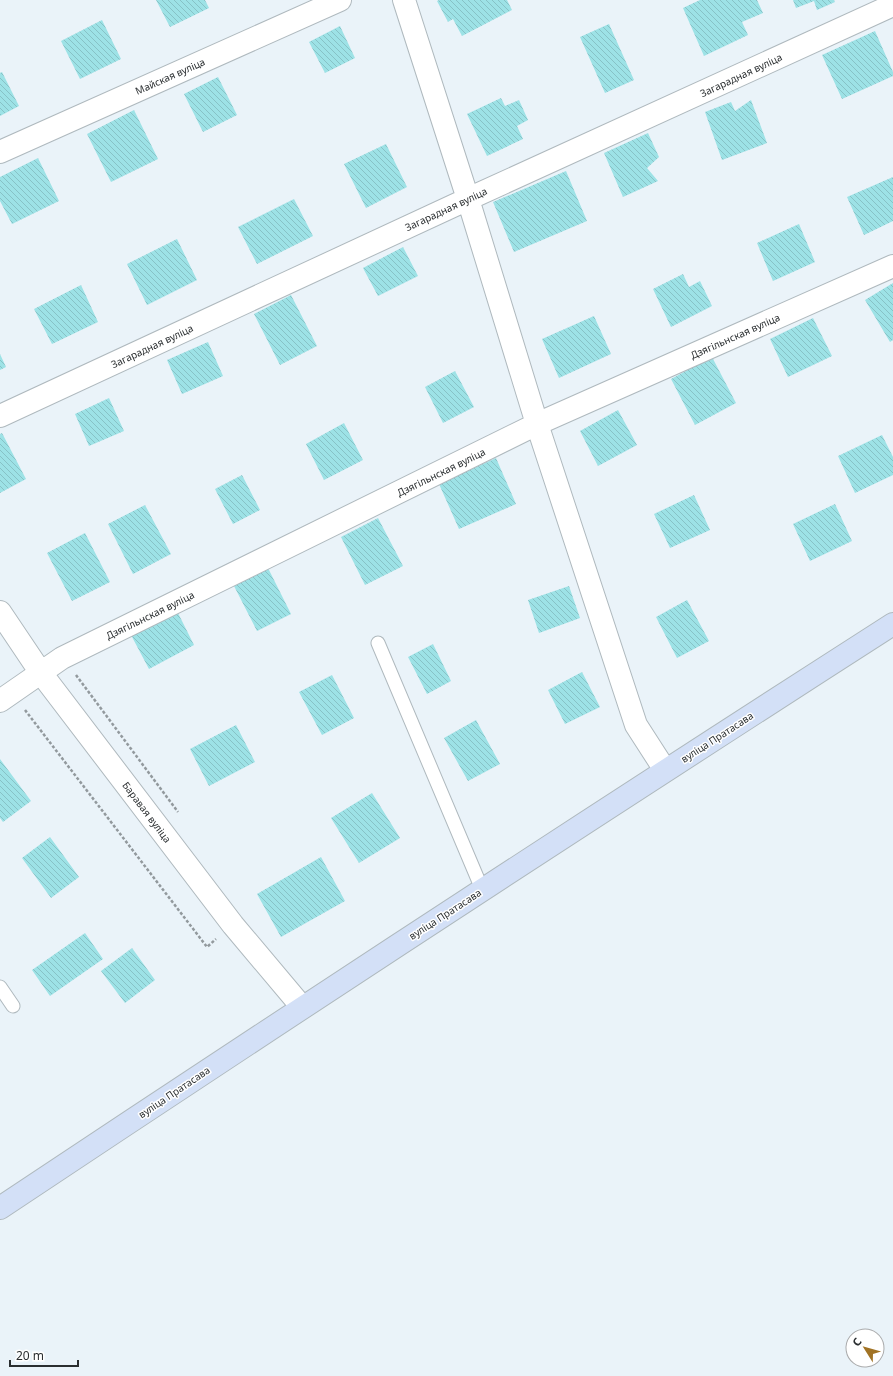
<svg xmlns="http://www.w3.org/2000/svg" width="893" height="1376" font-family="'Noto Sans',sans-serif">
  <defs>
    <pattern id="building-back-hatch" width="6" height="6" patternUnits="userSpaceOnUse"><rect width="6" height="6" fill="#9de2e6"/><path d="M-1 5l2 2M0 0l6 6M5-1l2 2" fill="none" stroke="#87c2c6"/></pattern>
  </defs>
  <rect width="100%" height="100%" fill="#eaf3f9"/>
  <path fill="url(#building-back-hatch)" d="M 156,0 L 205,0 L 209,8 L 170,27 Z
    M 439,0 L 507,0 L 512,10 L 462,36 L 453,19 L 448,22 L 437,1 Z
    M 700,0 L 757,0 L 763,13 L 742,22 L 748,35 L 704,56 L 683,8 Z
    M 793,0 L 834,0 L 835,2 L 817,10 L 814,1 L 796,8 Z
    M 102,20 L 121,59 L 80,79 L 61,41 Z
    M 609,24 L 634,80 L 605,93 L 580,37 Z
    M 340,26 L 355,58 L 325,73 L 309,42 Z
    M 875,31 L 893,72 L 893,76 L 842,99 L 822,55 Z
    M 2,72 L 19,106 L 0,116 L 0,73 Z
    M 218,77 L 237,115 L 203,132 L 184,94 Z
    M 501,98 L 505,106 L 519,100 L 528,120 L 517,126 L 523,139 L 487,156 L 467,114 Z
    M 751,100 L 767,143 L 722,160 L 705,112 L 731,102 L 735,111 Z
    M 134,110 L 158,159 L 111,182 L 87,134 Z
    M 648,133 L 659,157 L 647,168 L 658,181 L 623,197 L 604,153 Z
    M 386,144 L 407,187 L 366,208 L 344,164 Z
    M 38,158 L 59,201 L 12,224 L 0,201 L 0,177 Z
    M 566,171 L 587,221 L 514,252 L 493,202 Z
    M 893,177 L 893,221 L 864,235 L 847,197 Z
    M 294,199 L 313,236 L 257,264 L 238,227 Z
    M 799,224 L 815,262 L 773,281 L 757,243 Z
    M 177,239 L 197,280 L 147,305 L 127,264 Z
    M 403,247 L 418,276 L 378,296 L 363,268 Z
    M 683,274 L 689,287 L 700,281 L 712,306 L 671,327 L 653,289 Z
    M 893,283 L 893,340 L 890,342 L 865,300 Z
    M 81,285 L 98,322 L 52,344 L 34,309 Z
    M 291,295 L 317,346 L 280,365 L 254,314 Z
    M 594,316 L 611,354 L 559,378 L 542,339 Z
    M 813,318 L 832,356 L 788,377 L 770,339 Z
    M 208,342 L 223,376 L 182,394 L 167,360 Z
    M 0,354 L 6,367 L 0,370 Z
    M 712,357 L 736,403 L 695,425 L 671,379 Z
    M 455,371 L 474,407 L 443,423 L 425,387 Z
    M 109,398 L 124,431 L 89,446 L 75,414 Z
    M 618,410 L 637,445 L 598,466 L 580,431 Z
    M 344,423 L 363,460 L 324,480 L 306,444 Z
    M 2,433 L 26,479 L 0,493 L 0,434 Z
    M 882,435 L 893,457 L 893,475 L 855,493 L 838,456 Z
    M 496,458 L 516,504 L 459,529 L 439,484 Z
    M 242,475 L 260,510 L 233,524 L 215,489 Z
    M 694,495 L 710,530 L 670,548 L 654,514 Z
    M 835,504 L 852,541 L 810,561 L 793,524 Z
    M 145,505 L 171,554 L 133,574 L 108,524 Z
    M 378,518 L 403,566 L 365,585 L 341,537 Z
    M 85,533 L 110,582 L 72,601 L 47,553 Z
    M 268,568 L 291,614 L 257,631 L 234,586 Z
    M 569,586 L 580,618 L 539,633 L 528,600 Z
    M 687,600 L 709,641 L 677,658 L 656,617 Z
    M 177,611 L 194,645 L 149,669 L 131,635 Z
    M 433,644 L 451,681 L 427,694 L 408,657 Z
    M 582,672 L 600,707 L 565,724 L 548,690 Z
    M 332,675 L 354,718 L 322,735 L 299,692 Z
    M 476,720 L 500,764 L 468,781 L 444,738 Z
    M 236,725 L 255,762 L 209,786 L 190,749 Z
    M 0,759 L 31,801 L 3,822 L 0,818 Z
    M 372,793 L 400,838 L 359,863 L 331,818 Z
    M 50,837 L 79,877 L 51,898 L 22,858 Z
    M 321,857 L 345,901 L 281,937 L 257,894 Z
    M 85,933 L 103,959 L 50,996 L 32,970 Z
    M 132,948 L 155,980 L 125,1003 L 101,971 Z"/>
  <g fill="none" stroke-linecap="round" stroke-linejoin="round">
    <defs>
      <path id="lane" d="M 378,643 L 482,889
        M 0,987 L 13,1006"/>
      <path id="street" d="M 404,0 L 468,199 L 537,424 L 636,725 L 665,770
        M 0,152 L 340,0
        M 0,416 L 468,199 L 893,5
        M 0,612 L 41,673 L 233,925 L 302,1007
        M 0,701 L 62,658 L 537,424 L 893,266"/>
      <path id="secondary" d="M 0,1208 C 296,1011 594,816 893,624"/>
    </defs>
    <use href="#lane" stroke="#afb9be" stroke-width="15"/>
    <use href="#street" stroke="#afb9be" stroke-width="24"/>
    <use href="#secondary" stroke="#afb9be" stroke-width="24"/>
    <path stroke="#92999d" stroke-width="2.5" stroke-dasharray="3 2" stroke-linecap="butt" d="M 76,675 L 178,812
      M 25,710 L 207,947 L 216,939"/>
    <use href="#lane" stroke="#fff" stroke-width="13"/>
    <use href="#street" stroke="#fff" stroke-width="22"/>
    <use href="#secondary" stroke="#d3e0f7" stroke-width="22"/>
  </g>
  <g text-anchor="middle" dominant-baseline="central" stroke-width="3" stroke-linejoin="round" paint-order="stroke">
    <g font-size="10" fill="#2a2e30" stroke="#fff">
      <text transform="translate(741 75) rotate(-25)">Загарадная вуліца</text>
      <text transform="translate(170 76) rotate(-24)">Майская вуліца</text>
      <text transform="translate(446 209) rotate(-25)">Загарадная вуліца</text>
      <text transform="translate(735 336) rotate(-24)">Дзягільнская вуліца</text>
      <text transform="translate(152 346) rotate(-25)">Загарадная вуліца</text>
      <text transform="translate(441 472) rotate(-26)">Дзягільнская вуліца</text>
      <text transform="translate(150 615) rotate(-26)">Дзягільнская вуліца</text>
      <text transform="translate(717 737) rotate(-33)">вуліца Пратасава</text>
      <text transform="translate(147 812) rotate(53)">Баравая вуліца</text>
      <text transform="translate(445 914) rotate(-33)">вуліца Пратасава</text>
      <text transform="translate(174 1092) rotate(-34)">вуліца Пратасава</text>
    </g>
  </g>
  <g transform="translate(865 1348) rotate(307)"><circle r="19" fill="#ffffff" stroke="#aaabac"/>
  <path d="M0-3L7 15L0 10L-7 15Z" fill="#a17325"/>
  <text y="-6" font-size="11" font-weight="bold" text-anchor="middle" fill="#2a2e30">С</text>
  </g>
  <path d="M10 1360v6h68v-6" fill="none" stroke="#2a2e30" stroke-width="2"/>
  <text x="16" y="1360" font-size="12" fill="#2a2e30" stroke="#ffffff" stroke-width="3" paint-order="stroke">20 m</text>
</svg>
